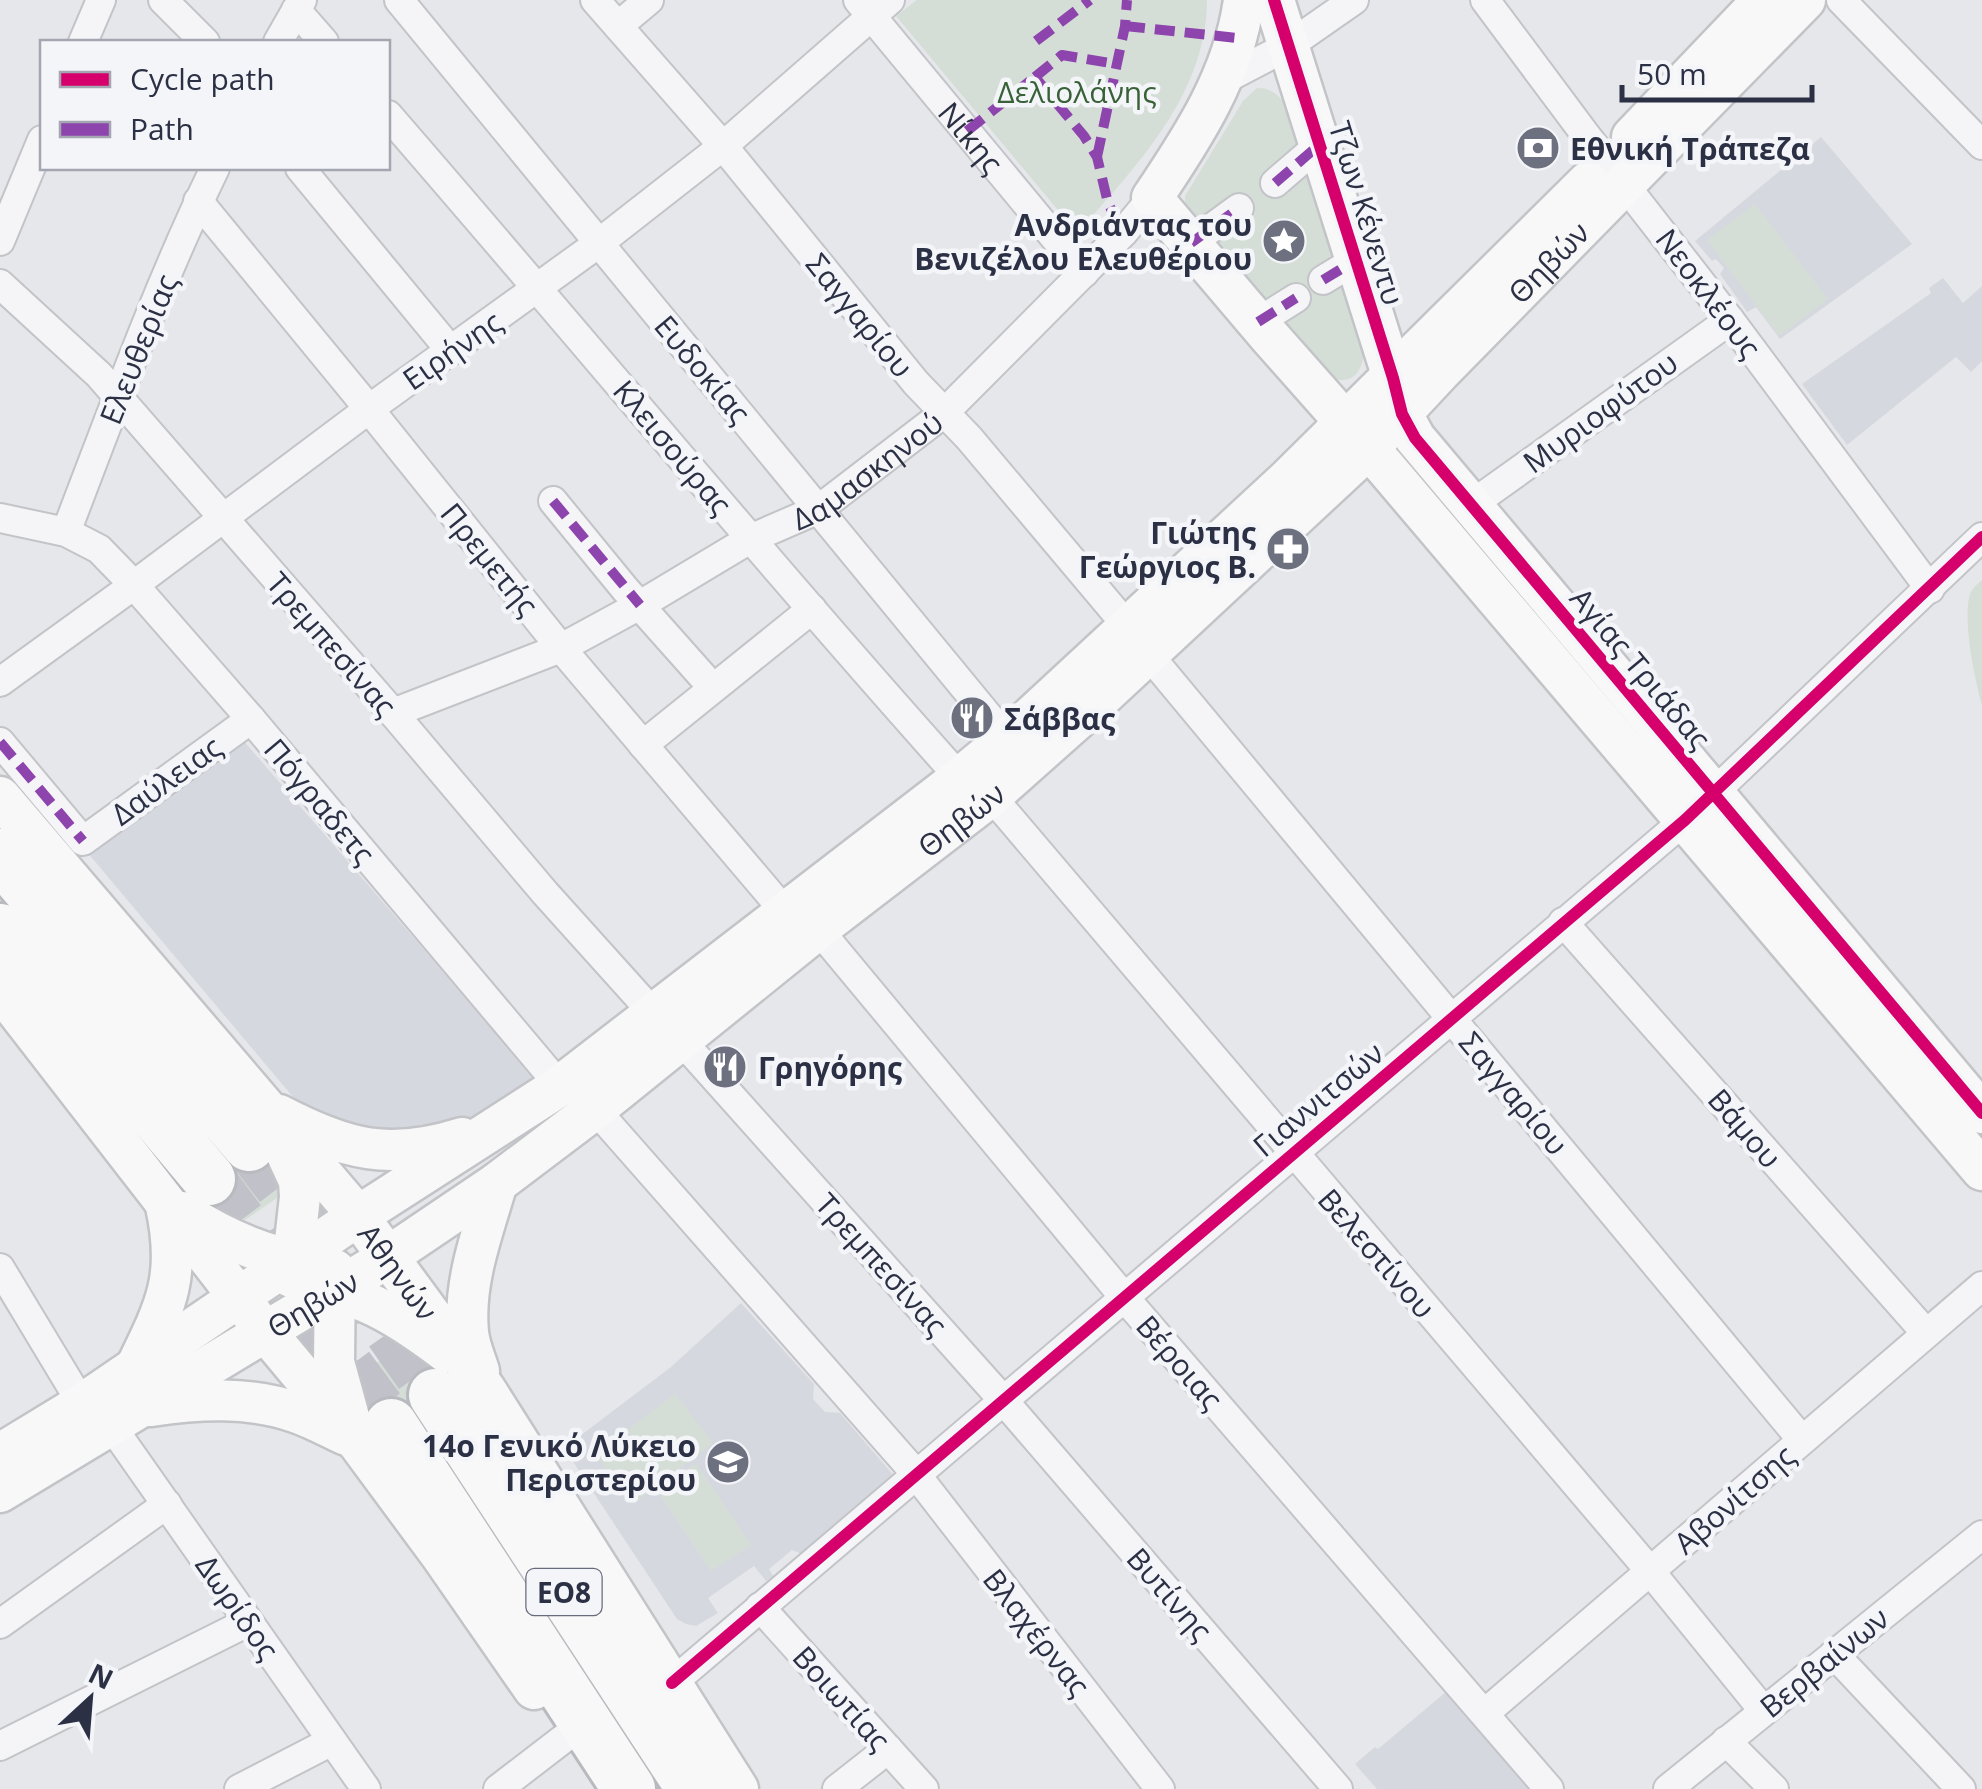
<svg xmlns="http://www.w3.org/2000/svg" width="1982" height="1789" font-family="'Open Sans',sans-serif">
  <rect width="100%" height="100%" fill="#e6e7ea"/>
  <path fill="#d6d8df" d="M 1821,137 L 1912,244 L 1780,339 L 1756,307 L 1747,312 L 1720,274 L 1724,268 L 1716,259 L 1712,261 L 1695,241 Z
    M 1943,278 L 1963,303 L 1982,286 L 1982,361 L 1971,372 L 1956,357 L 1847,445 L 1802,384 L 1931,293 L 1929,288 Z
    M 242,739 L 535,1078 L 486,1114 L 455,1129 L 386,1136 L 318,1116 L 293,1097 L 87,852 Z
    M 741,1303 L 814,1384 L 813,1399 L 825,1412 L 840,1413 L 895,1477 L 802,1554 L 792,1550 L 769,1569 L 773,1576 L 766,1581 L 754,1566 L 708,1598 L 718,1613 L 696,1626 L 686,1624 L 677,1619 L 564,1448 L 671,1367 Z
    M 1447,1691 L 1530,1789 L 1377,1789 L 1355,1764 L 1375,1747 L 1378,1749 Z"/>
  <path fill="#d4ded6" d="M 917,0 L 1207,0 C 1207,94 1135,168 1077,233 L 896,16 Z
    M 1257,88 C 1270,88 1276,93 1284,102 L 1364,340 C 1366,364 1357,389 1329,377 L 1191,219 L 1185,203 L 1185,196 L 1243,101 Z
    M 1755,204 L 1828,299 L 1779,336 L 1707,240 Z
    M 1982,580 L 1982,705 C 1975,681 1961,614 1971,592 C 1973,587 1979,583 1982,580 Z
    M 260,1147 L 280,1196 L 239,1224 L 206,1189 Z
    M 396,1351 L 436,1386 L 376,1426 L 351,1378 Z
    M 675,1394 L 713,1443 L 633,1504 L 595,1454 Z
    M 696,1463 L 751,1545 L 711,1571 L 656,1489 Z"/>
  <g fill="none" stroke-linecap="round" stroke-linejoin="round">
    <path stroke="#c1c2c9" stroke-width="52" stroke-dasharray="52 26" stroke-linecap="butt" d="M 249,1145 L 376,1311 L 435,1395
      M 209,1179 L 391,1425"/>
    <defs>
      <g id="street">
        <path d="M 163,0 L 205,42"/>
        <path d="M 399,0 L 1007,739"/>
        <path d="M 595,0 L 723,146 L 916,383 L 969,438 L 1128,627"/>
        <path id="s1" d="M 858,0 L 1084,273"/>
        <path d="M 1485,0 L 1585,134 L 1730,320 L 1930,589"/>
        <path d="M 1841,0 L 1982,145"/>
        <path d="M 296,10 L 324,42"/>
        <path d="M 618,26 L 649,0"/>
        <path d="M 83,42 L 101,0"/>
        <path d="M 278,42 L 302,0"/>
        <path d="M 1223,80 L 1288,46 L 1354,0"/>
        <path d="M 388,115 C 579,335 765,560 960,778"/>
        <path d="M 300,168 L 451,351"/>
        <path d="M 1275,183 L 1319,145"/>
        <path d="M 198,201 L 369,409 L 561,648 L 786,913"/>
        <path d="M 0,241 L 42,140"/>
        <path d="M 1191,243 L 1239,208"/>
        <path d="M 1323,280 L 1356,260"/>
        <path d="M 0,284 L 99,375 L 393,713 L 545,893 L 654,1014"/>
        <path d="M 1258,322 L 1296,298"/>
        <path d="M 553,501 L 625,589 L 713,688"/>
        <path d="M 1471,505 L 1730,320"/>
        <path d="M 0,518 L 66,532 L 99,549 L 134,585 L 251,719 L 560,1086"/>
        <path d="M 66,532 C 113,410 158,285 215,168"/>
        <path d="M 1148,654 L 1802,1440"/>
        <path d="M 0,682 L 134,585 L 369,409 L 599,243 L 723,146 L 890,0"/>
        <path id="s2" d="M 393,713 L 561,648 L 640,605 L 750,539 L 819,509 L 944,413 L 1123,233 L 1152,198"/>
        <path d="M 0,742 L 83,841 L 251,719"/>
        <path d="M 643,745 L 812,609"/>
        <path d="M 991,796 L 1650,1571 L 1763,1710"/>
        <path d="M 1563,922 L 1926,1333"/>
        <path d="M 818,929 L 1124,1297 L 1549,1789"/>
        <path d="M 680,1039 L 1003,1400 L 1338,1789"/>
        <path d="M 595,1109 L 911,1468 L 1160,1789"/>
        <path d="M 0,1268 L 82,1404"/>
        <path d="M 110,1424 L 366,1789"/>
        <path d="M 760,1607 L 924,1789"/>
        <path d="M 0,1624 L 167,1504"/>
        <path d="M 1834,1654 L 1961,1789"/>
        <path d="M 672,1683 L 1685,820 L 1982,537"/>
        <path d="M 1485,1713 L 1982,1286"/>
        <path d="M 1726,1741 L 1774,1789"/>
        <path d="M 0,1746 L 248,1622"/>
        <path d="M 239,1789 L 332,1741"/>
        <path d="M 498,1789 L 567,1736"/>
        <path d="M 837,1789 L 888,1749"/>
        <path d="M 1668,1789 L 1982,1535"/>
      </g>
      <g id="secondary">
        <path d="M 1244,0 C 1234,75 1193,137 1152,198 L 1269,336 L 1385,467 L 1982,1170"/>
        <path d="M 1274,0 L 1393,378 L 1402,414 L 1415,438 L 1982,1113"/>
        <path d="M 1632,137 L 1763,0"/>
        <path id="s3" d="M 0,797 L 358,1216 L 485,1389 L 738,1789"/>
        <path d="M 0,989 L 265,1331 L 356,1440 L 441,1555 L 534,1689"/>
        <path d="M 279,1115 C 346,1150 389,1161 462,1138"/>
        <path d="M 282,1144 L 299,1181 L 300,1197 L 291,1277"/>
        <path d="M 182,1212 C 220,1236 262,1257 308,1262"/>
        <path d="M 335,1270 L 334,1362 L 351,1424"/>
        <path d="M 315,1289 C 363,1292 409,1324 446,1352"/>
        <path d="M 137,1365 C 167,1304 181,1275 166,1206"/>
        <path d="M 479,1371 C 475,1358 469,1345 468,1332 C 463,1282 483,1231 497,1183"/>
        <path d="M 151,1406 C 199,1399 248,1396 295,1412 C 313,1418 329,1427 346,1435"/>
        <path d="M 0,1454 L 82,1404 L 358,1216 L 560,1086 L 960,778 L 1007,739 L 1288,479 L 1588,182"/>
        <path id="s4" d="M 0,1492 L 371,1268 L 497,1183 L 595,1109 L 818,929 L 991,796 L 1081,716 L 1369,448 L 1440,372 L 1805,0"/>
      </g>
      <path id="highway" d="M 0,855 L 249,1145
        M 0,930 L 209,1179
        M 435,1395 L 693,1789
        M 391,1425 L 629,1789"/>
    </defs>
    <use href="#street" stroke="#c3c4c8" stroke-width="32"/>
    <use href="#secondary" stroke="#c3c4c8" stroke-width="45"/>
    <use href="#highway" stroke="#b8babf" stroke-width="58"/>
    <use href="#street" stroke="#f5f5f7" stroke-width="28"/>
    <use href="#secondary" stroke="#f8f8f8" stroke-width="40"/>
    <use href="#highway" stroke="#f8f8f8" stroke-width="52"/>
    <path stroke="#8e44ad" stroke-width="10" stroke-dasharray="20 10" stroke-linecap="butt" d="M 1125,26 L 1237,38
      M 1036,41 L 1090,0
      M 1035,77 L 1062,55 L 1116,64
      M 967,131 L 1035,77 L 1084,136 L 1097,157 L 1108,203 L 1123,233
      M 1097,157 L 1125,26 L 1127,0
      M 1275,183 L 1319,145
      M 1191,243 L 1239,208
      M 1323,280 L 1356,260
      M 1258,322 L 1296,298
      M 553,501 L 640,605
      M 0,742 L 83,841"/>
    <defs>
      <path id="cycleway" d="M 1274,0 L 1393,378 L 1402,414 L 1415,438 L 1982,1113
        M 672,1683 L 1685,820 L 1982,537"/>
    </defs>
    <use href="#cycleway" stroke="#f4f5f9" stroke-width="19"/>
    <use href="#cycleway" stroke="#d6006c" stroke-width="12"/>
  </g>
  <defs>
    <symbol id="bank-disc" viewBox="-11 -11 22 22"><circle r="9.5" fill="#6c707f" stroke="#f4f5f9"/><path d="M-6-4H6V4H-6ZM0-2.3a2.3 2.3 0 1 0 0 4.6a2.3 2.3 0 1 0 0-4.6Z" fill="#fff"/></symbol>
    <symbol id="sight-disc" viewBox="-11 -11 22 22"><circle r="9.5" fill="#6c707f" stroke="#f4f5f9"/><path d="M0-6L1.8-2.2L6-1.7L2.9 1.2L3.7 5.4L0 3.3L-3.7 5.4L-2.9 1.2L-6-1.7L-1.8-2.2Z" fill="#fff"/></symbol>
    <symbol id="pharmacy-disc" viewBox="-11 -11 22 22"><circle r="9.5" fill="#6c707f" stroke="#f4f5f9"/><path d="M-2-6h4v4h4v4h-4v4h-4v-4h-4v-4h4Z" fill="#fff"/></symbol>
    <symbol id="restaurant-disc" viewBox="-11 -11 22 22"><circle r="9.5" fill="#6c707f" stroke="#f4f5f9"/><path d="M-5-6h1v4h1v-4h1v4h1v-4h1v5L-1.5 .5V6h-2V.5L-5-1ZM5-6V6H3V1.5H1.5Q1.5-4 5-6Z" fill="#fff"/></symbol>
    <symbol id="school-disc" viewBox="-11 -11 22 22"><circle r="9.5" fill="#6c707f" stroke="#f4f5f9"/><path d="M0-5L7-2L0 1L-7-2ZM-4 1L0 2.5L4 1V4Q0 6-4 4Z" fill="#fff"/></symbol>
  </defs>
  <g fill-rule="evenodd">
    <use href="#bank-disc" x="1513" y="123" width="50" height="50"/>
    <use href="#sight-disc" x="1259" y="216" width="50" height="50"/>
    <use href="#pharmacy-disc" x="1263" y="524" width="50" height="50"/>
    <use href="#restaurant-disc" x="947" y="693" width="50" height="50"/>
    <use href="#restaurant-disc" x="700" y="1042" width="50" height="50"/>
    <use href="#school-disc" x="703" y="1437" width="50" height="50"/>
  </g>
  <g text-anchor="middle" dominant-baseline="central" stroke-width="9" stroke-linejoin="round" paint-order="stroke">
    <rect fill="#f4f5f9" stroke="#676b7b" stroke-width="2.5" x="526.5" y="1569" width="75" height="46" rx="8"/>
    <g font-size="28" font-weight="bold" fill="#2b3045">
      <text x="564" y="1592">ΕΟ8</text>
    </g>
    <g font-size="30" fill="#396138" stroke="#f4f5f9">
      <text x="1077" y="91">Δελιολάνης</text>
    </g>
    <g font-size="30" fill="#2b3045" stroke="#f4f5f9">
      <text stroke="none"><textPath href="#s1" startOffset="178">Νίκης</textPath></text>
      <text transform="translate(1367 213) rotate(73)">Τζων Κένεντυ</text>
      <text stroke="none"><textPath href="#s4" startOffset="1985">Θηβών</textPath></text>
      <text transform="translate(1709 293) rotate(53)">Νεοκλέους</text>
      <text transform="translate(860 315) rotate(51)">Σαγγαρίου</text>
      <text transform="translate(138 349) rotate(-68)">Ελευθερίας</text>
      <text transform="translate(452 350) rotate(-35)">Ειρήνης</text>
      <text transform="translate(703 369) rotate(50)">Ευδοκίας</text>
      <text transform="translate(1600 412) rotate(-36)">Μυριοφύτου</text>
      <text transform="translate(673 447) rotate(50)">Κλεισούρας</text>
      <text stroke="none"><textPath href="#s2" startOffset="535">Δαμασκηνού</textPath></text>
      <text transform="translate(490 559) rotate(51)">Πρεμετής</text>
      <text transform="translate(332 644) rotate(49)">Τρεμπεσίνας</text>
      <text transform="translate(1641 668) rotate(50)">Αγίας Τριάδας</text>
      <text transform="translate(166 780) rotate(-36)">Δαύλειας</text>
      <text transform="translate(320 801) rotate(50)">Πόγραδετς</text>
      <text stroke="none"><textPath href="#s4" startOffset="1175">Θηβών</textPath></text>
      <text transform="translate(1514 1093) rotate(50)">Σαγγαρίου</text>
      <text transform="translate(1318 1099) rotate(-40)">Γιαννιτσών</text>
      <text transform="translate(1745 1128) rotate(49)">Βάμου</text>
      <text transform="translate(1377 1253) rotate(49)">Βελεστίνου</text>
      <text transform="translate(882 1264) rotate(48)">Τρεμπεσίνας</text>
      <text stroke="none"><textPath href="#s3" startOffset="620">Αθηνών</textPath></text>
      <text stroke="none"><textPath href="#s4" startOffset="365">Θηβών</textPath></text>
      <text transform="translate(1180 1362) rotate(49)">Βέροιας</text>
      <text transform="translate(1734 1499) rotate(-41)">Αβονίτσης</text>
      <text transform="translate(1170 1594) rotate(49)">Βυτίνης</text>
      <text transform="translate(238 1607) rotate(55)">Δωρίδος</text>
      <text transform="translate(1037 1632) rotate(52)">Βλαχέρνας</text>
      <text transform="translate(1824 1662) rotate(-39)">Βερβαίνων</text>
      <text transform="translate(842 1698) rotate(48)">Βοιωτίας</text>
    </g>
    <g font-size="30" font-weight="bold" fill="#2b3045" stroke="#f4f5f9" text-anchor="start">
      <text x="1570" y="148">Εθνική Τράπεζα</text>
      <text x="1252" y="224" text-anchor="end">Ανδριάντας του<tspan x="1252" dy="34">Βενιζέλου Ελευθέριου</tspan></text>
      <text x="1256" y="532" text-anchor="end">Γιώτης<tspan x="1256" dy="34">Γεώργιος Β.</tspan></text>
      <text x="1004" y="718">Σάββας</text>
      <text x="758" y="1067">Γρηγόρης</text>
      <text x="696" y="1445" text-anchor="end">14ο Γενικό Λύκειο<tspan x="696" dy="34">Περιστερίου</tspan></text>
    </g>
  </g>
  <rect x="40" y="40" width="350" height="130" fill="#f4f5f9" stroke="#a4a6b1" stroke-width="2.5"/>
  <rect x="60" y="72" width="50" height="15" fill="#d6006c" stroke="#a4a6b1" stroke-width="2.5"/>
  <text x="130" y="90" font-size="30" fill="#2b3045">Cycle path</text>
  <rect x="60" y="122" width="50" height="15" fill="#8e44ad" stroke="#a4a6b1" stroke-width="2.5"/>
  <text x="130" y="140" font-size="30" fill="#2b3045">Path</text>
  <g transform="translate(90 1699) rotate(26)" stroke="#f4f5f9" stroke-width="8" paint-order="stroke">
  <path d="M0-8L18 38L0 25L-18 38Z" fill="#2b3045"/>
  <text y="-15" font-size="28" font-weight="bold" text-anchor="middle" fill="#2b3045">N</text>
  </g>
  <path d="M1622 85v15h190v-15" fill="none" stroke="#2b3045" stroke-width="5"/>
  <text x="1637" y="85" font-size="30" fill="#2b3045" stroke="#f4f5f9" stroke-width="8" paint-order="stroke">50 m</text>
</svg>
